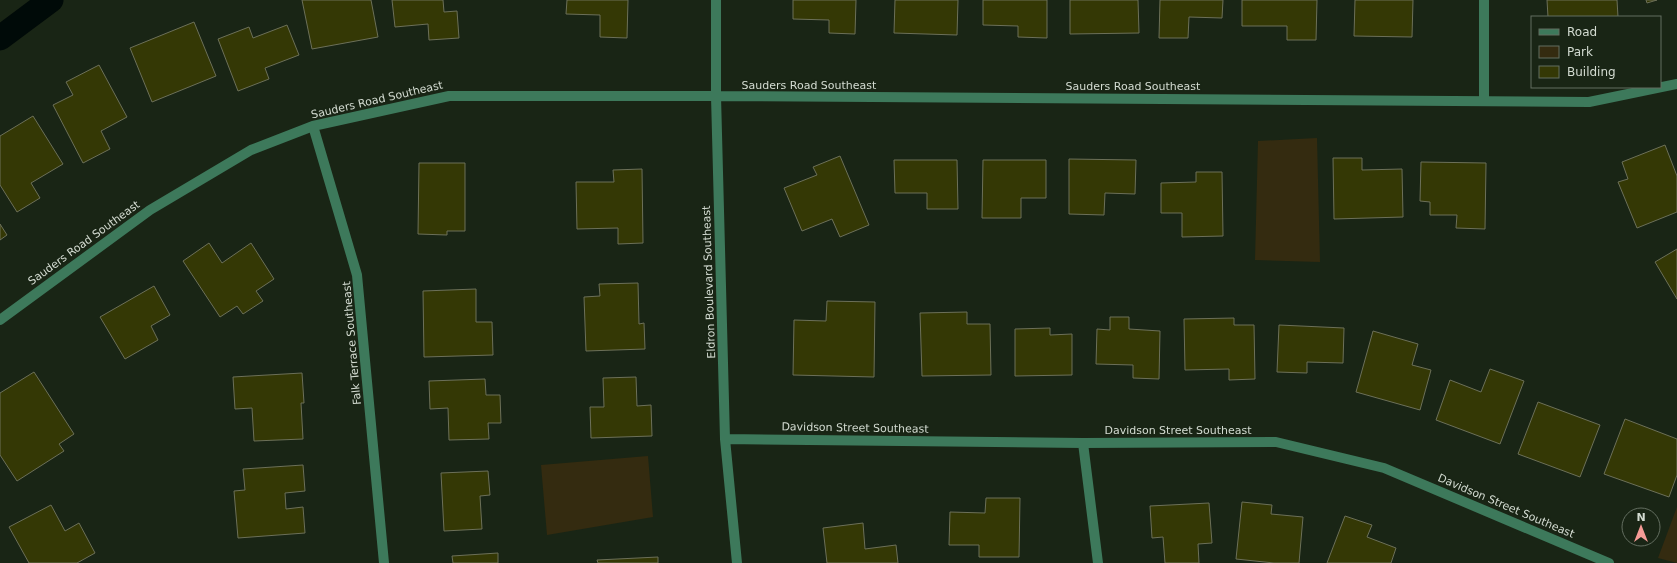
<svg xmlns="http://www.w3.org/2000/svg" width="1677" height="563" font-family="'DejaVu Sans',sans-serif">
  <rect width="100%" height="100%" fill="#192515"/>
  <path fill="#342b10" d="M 1317,138 L 1320,262 L 1255,260 L 1258,141 Z
    M 648,456 L 653,517 L 547,535 L 541,465 Z
    M 1677,507 L 1677,563 L 1658,558 Z"/>
  <g fill="none" stroke-linecap="round" stroke-linejoin="round">
    <path stroke="#000a08" stroke-width="25" d="M 0,38 L 51,0"/>
  </g>
  <path fill="#343805" stroke="#6c7059" d="M 302,0 L 371,0 L 378,37 L 312,49 Z
    M 392,0 L 443,0 L 444,12 L 457,11 L 459,38 L 429,40 L 428,24 L 395,27 Z
    M 567,0 L 628,0 L 627,38 L 600,37 L 600,15 L 566,14 Z
    M 793,0 L 856,0 L 855,34 L 829,33 L 829,20 L 793,19 Z
    M 895,0 L 958,0 L 957,35 L 894,33 Z
    M 983,0 L 1047,0 L 1047,38 L 1018,37 L 1018,26 L 983,25 Z
    M 1070,0 L 1138,0 L 1139,33 L 1070,34 Z
    M 1160,0 L 1223,0 L 1222,18 L 1189,17 L 1188,38 L 1159,38 Z
    M 1242,0 L 1317,0 L 1316,40 L 1287,40 L 1287,26 L 1242,26 Z
    M 1355,0 L 1413,0 L 1412,37 L 1354,36 Z
    M 1547,0 L 1617,0 L 1618,17 L 1548,17 Z
    M 1646,0 L 1657,0 L 1647,3 Z
    M 194,22 L 216,76 L 152,102 L 130,48 Z
    M 287,25 L 299,55 L 265,68 L 269,79 L 238,91 L 218,39 L 249,27 L 253,38 Z
    M 99,65 L 127,117 L 101,131 L 110,149 L 83,163 L 53,105 L 73,95 L 66,82 Z
    M 33,116 L 63,164 L 31,183 L 40,198 L 17,212 L 0,185 L 0,136 Z
    M 1665,145 L 1677,176 L 1677,212 L 1637,228 L 1618,182 L 1628,179 L 1622,162 Z
    M 840,156 L 869,225 L 840,237 L 832,219 L 802,231 L 784,188 L 817,175 L 813,167 Z
    M 1333,158 L 1362,158 L 1362,170 L 1402,169 L 1403,217 L 1334,219 Z
    M 1069,159 L 1136,160 L 1135,194 L 1105,193 L 1104,215 L 1069,214 Z
    M 894,160 L 957,160 L 958,209 L 927,209 L 927,193 L 895,193 Z
    M 983,160 L 1046,160 L 1046,198 L 1021,198 L 1021,218 L 982,218 Z
    M 1421,162 L 1486,163 L 1485,229 L 1456,228 L 1457,215 L 1430,215 L 1430,202 L 1420,201 Z
    M 419,163 L 465,163 L 465,231 L 447,231 L 447,235 L 418,234 Z
    M 642,169 L 643,243 L 618,244 L 618,228 L 577,229 L 576,182 L 614,182 L 613,170 Z
    M 1196,172 L 1222,172 L 1223,236 L 1182,237 L 1182,213 L 1161,213 L 1161,183 L 1196,182 Z
    M 0,224 L 7,235 L 0,240 Z
    M 209,243 L 222,263 L 251,243 L 274,279 L 256,291 L 263,301 L 243,314 L 237,306 L 220,317 L 183,261 Z
    M 1677,249 L 1677,299 L 1655,262 Z
    M 638,283 L 639,324 L 644,323 L 645,349 L 586,351 L 584,297 L 600,296 L 599,284 Z
    M 154,286 L 170,315 L 151,326 L 158,340 L 125,359 L 100,317 Z
    M 476,289 L 476,322 L 492,322 L 493,355 L 424,357 L 423,291 Z
    M 827,301 L 875,302 L 874,377 L 793,375 L 794,320 L 826,321 Z
    M 967,312 L 967,324 L 990,324 L 991,375 L 922,376 L 920,313 Z
    M 1110,317 L 1129,317 L 1129,329 L 1160,331 L 1159,379 L 1133,378 L 1133,365 L 1096,364 L 1097,329 L 1110,330 Z
    M 1234,318 L 1234,325 L 1254,325 L 1255,379 L 1229,380 L 1229,369 L 1185,370 L 1184,319 Z
    M 1279,325 L 1344,328 L 1343,363 L 1307,362 L 1307,373 L 1277,372 Z
    M 1050,328 L 1050,335 L 1072,334 L 1072,375 L 1015,376 L 1015,329 Z
    M 1373,331 L 1418,344 L 1412,365 L 1431,370 L 1420,410 L 1356,392 Z
    M 1490,369 L 1524,381 L 1500,444 L 1436,420 L 1450,380 L 1481,392 Z
    M 34,372 L 74,434 L 59,444 L 64,451 L 17,481 L 0,455 L 0,393 Z
    M 302,373 L 304,403 L 301,403 L 303,439 L 254,441 L 252,408 L 235,409 L 233,377 Z
    M 636,377 L 637,406 L 651,405 L 652,436 L 591,438 L 590,407 L 604,407 L 603,378 Z
    M 485,379 L 486,395 L 500,395 L 501,423 L 488,423 L 489,439 L 449,440 L 448,408 L 430,409 L 429,381 Z
    M 1538,402 L 1600,425 L 1580,477 L 1518,454 Z
    M 1625,419 L 1677,439 L 1677,475 L 1669,497 L 1604,474 Z
    M 303,465 L 305,491 L 285,493 L 286,509 L 303,507 L 305,533 L 238,538 L 234,491 L 245,490 L 243,469 Z
    M 488,471 L 490,495 L 480,496 L 482,529 L 444,531 L 441,473 Z
    M 986,498 L 1020,498 L 1019,557 L 979,557 L 979,545 L 949,545 L 950,512 L 985,513 Z
    M 1242,502 L 1272,505 L 1271,514 L 1303,517 L 1299,563 L 1274,563 L 1236,559 Z
    M 1209,503 L 1212,543 L 1198,544 L 1199,563 L 1165,563 L 1163,537 L 1152,538 L 1150,506 Z
    M 51,505 L 65,531 L 79,523 L 95,553 L 77,563 L 29,563 L 9,527 Z
    M 1345,516 L 1372,525 L 1367,537 L 1396,548 L 1391,563 L 1327,563 Z
    M 863,523 L 865,549 L 896,545 L 898,563 L 827,563 L 823,528 Z
    M 498,553 L 498,563 L 453,563 L 452,556 Z
    M 658,557 L 658,563 L 598,563 L 597,560 Z"/>
  <g fill="none" stroke-linecap="round" stroke-linejoin="round">
    <path stroke="#3d795b" stroke-width="10" d="M 716,0 L 716,96 L 725,439 L 737,563
      M 1484,0 L 1484,100
      M 313,126 L 357,275 L 384,563
      M 0,320 L 150,210 L 251,150 L 313,126 L 449,96 L 716,96 L 1589,102 L 1677,84
      M 725,439 L 1083,443 L 1276,442 L 1384,468 L 1609,563
      M 1083,443 L 1098,563"/>
  </g>
  <g text-anchor="middle" dominant-baseline="central" stroke-width="3" stroke-linejoin="round" paint-order="stroke">
    <g font-size="11" fill="#d3dbd1" stroke="#192515">
      <text x="809" y="85">Sauders Road Southeast</text>
      <text x="1133" y="86">Sauders Road Southeast</text>
      <text transform="translate(377 100) rotate(-13)">Sauders Road Southeast</text>
      <text transform="translate(84 243) rotate(-36)">Sauders Road Southeast</text>
      <text transform="translate(709 282) rotate(-92)">Eldron Boulevard Southeast</text>
      <text transform="translate(352 343) rotate(-95)">Falk Terrace Southeast</text>
      <text transform="translate(855 428) rotate(1)">Davidson Street Southeast</text>
      <text x="1178" y="430">Davidson Street Southeast</text>
      <text transform="translate(1506 506) rotate(23)">Davidson Street Southeast</text>
    </g>
  </g>
  <rect x="1531" y="16" width="130" height="72" fill="#192515" stroke="#636e60"/>
  <rect x="1539" y="29" width="20" height="6" fill="#3d795b" stroke="#636e60"/>
  <text x="1567" y="36" font-size="12" fill="#d3dbd1">Road</text>
  <rect x="1539" y="46" width="20" height="12" fill="#342b10" stroke="#636e60"/>
  <text x="1567" y="56" font-size="12" fill="#d3dbd1">Park</text>
  <rect x="1539" y="66" width="20" height="12" fill="#343805" stroke="#636e60"/>
  <text x="1567" y="76" font-size="12" fill="#d3dbd1">Building</text>
  <g transform="translate(1641 527)"><circle r="19" fill="#192515" stroke="#636e60"/>
  <path d="M0-3L7 15L0 10L-7 15Z" fill="#f59b96"/>
  <text y="-6" font-size="11" font-weight="bold" text-anchor="middle" fill="#d3dbd1">N</text>
  </g>
</svg>
